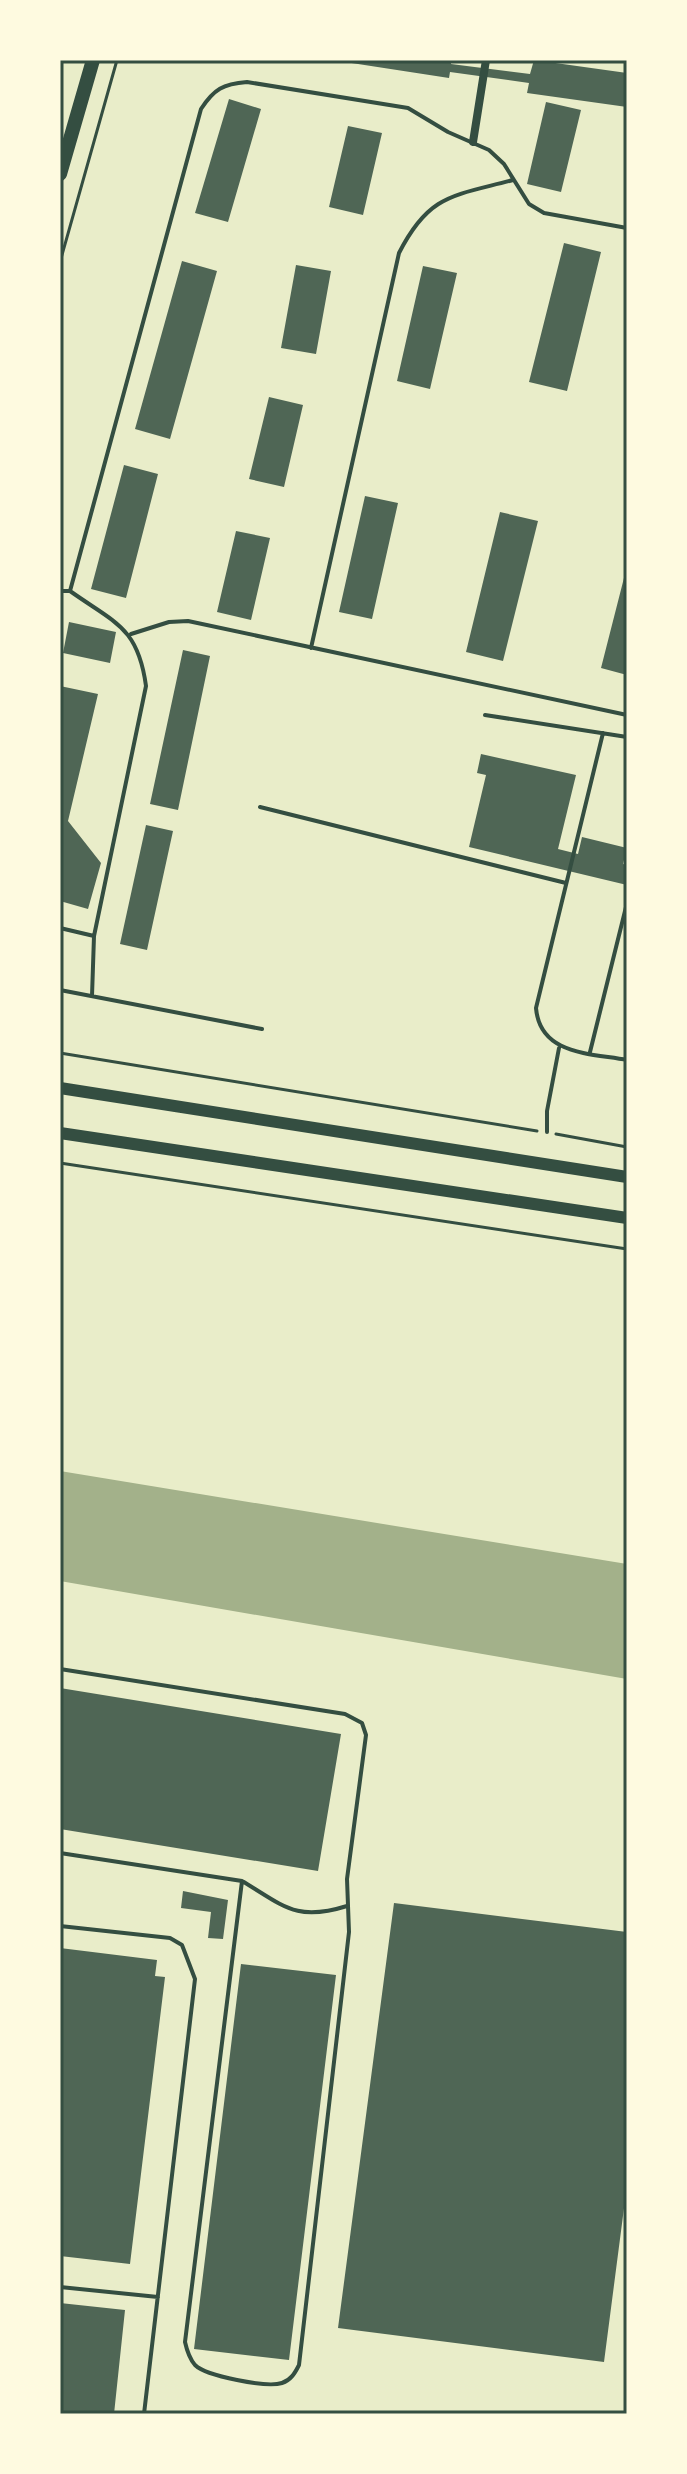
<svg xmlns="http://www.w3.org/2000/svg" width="687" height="2474" font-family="'Titillium Web',sans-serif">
  <rect width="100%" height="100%" fill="#e9edc9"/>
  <path fill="#a3b18a" d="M 60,1471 L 627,1564 L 627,1679 L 60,1581 Z"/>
  <path fill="#4f6655" d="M 332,60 L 451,60 L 451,64 L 530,74 L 534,60 L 627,73 L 627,107 L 527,93 L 529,83 L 450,72 L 449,78 Z
    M 229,99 L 261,109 L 228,222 L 195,213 Z
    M 546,102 L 581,110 L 561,192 L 527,184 Z
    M 348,126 L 382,133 L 363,215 L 329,207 Z
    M 564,243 L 601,252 L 567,391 L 529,382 Z
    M 182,261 L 217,271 L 170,439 L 135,429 Z
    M 296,265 L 331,271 L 316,354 L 281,348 Z
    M 423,266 L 457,273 L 430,389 L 397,381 Z
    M 269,397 L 303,405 L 284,487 L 249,479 Z
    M 124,465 L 158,474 L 126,598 L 91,589 Z
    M 365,496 L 398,503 L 372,619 L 339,612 Z
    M 500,512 L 538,521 L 503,661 L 466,652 Z
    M 236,531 L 270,538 L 251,620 L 217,612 Z
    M 626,570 L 627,570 L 627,675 L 601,668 Z
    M 69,622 L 116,632 L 110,663 L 63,653 Z
    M 183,650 L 210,656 L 178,810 L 150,804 Z
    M 60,686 L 98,694 L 68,821 L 101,863 L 88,909 L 60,901 Z
    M 481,754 L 576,775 L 558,849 L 578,854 L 582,837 L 627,848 L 623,864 L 627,865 L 627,885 L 469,847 L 486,775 L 477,773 Z
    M 146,825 L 173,831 L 147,950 L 120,944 Z
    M 60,1688 L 341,1734 L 318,1871 L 60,1829 Z
    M 183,1891 L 228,1900 L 223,1939 L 208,1938 L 211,1912 L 181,1908 Z
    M 394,1903 L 627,1932 L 627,2185 L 604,2362 L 338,2328 Z
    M 60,1948 L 157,1960 L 155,1976 L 165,1977 L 130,2264 L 60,2256 Z
    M 241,1964 L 336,1975 L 289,2360 L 194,2349 Z
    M 60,2303 L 125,2310 L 114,2414 L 60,2414 Z"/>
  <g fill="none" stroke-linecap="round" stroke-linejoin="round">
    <path stroke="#344e41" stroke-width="3" d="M 60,262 L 117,60
      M 60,1053 L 537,1131
      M 556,1134 L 627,1147
      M 60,1163 L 627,1249"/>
    <path stroke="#344e41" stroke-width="4" d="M 60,591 L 70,591 C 115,623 138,627 146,686 L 94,936 L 92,996
      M 70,591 L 201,109 C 214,89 223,84 247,82 L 408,108 L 448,132 L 489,150 L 504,164 L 529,204 L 544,213 L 627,228
      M 131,634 L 169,622 L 188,621 L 627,715
      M 311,648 L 399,253 C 429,194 453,196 513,180
      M 485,715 L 627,737
      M 603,733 L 536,1008 C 540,1055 590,1053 627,1060
      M 260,807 L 566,883
      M 60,928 L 94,936
      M 60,990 L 262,1029
      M 590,1052 L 627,903
      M 547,1132 L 547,1111 L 559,1048
      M 60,1669 L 345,1714 L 362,1723 L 366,1735 L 347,1879 L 349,1932 L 299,2365 C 295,2373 291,2380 282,2383 C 267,2388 206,2376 195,2365 C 189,2358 187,2351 185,2342 L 242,1881 L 60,1853
      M 242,1881 C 284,1906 296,1922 347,1906
      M 60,1926 L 170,1938 L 182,1945 L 195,1979 L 144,2414
      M 60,2287 L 158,2297"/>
    <path stroke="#344e41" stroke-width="8" d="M 473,142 L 486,60"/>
    <path stroke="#344e41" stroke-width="12" d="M 60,1088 L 627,1177
      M 60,1133 L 627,1218"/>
    <path stroke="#344e41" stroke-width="14" d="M 60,174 L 93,60"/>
  </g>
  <rect width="687" height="2474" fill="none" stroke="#fefae0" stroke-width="124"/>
  <rect x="62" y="62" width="563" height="2350" fill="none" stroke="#344e41" stroke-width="3"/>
</svg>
